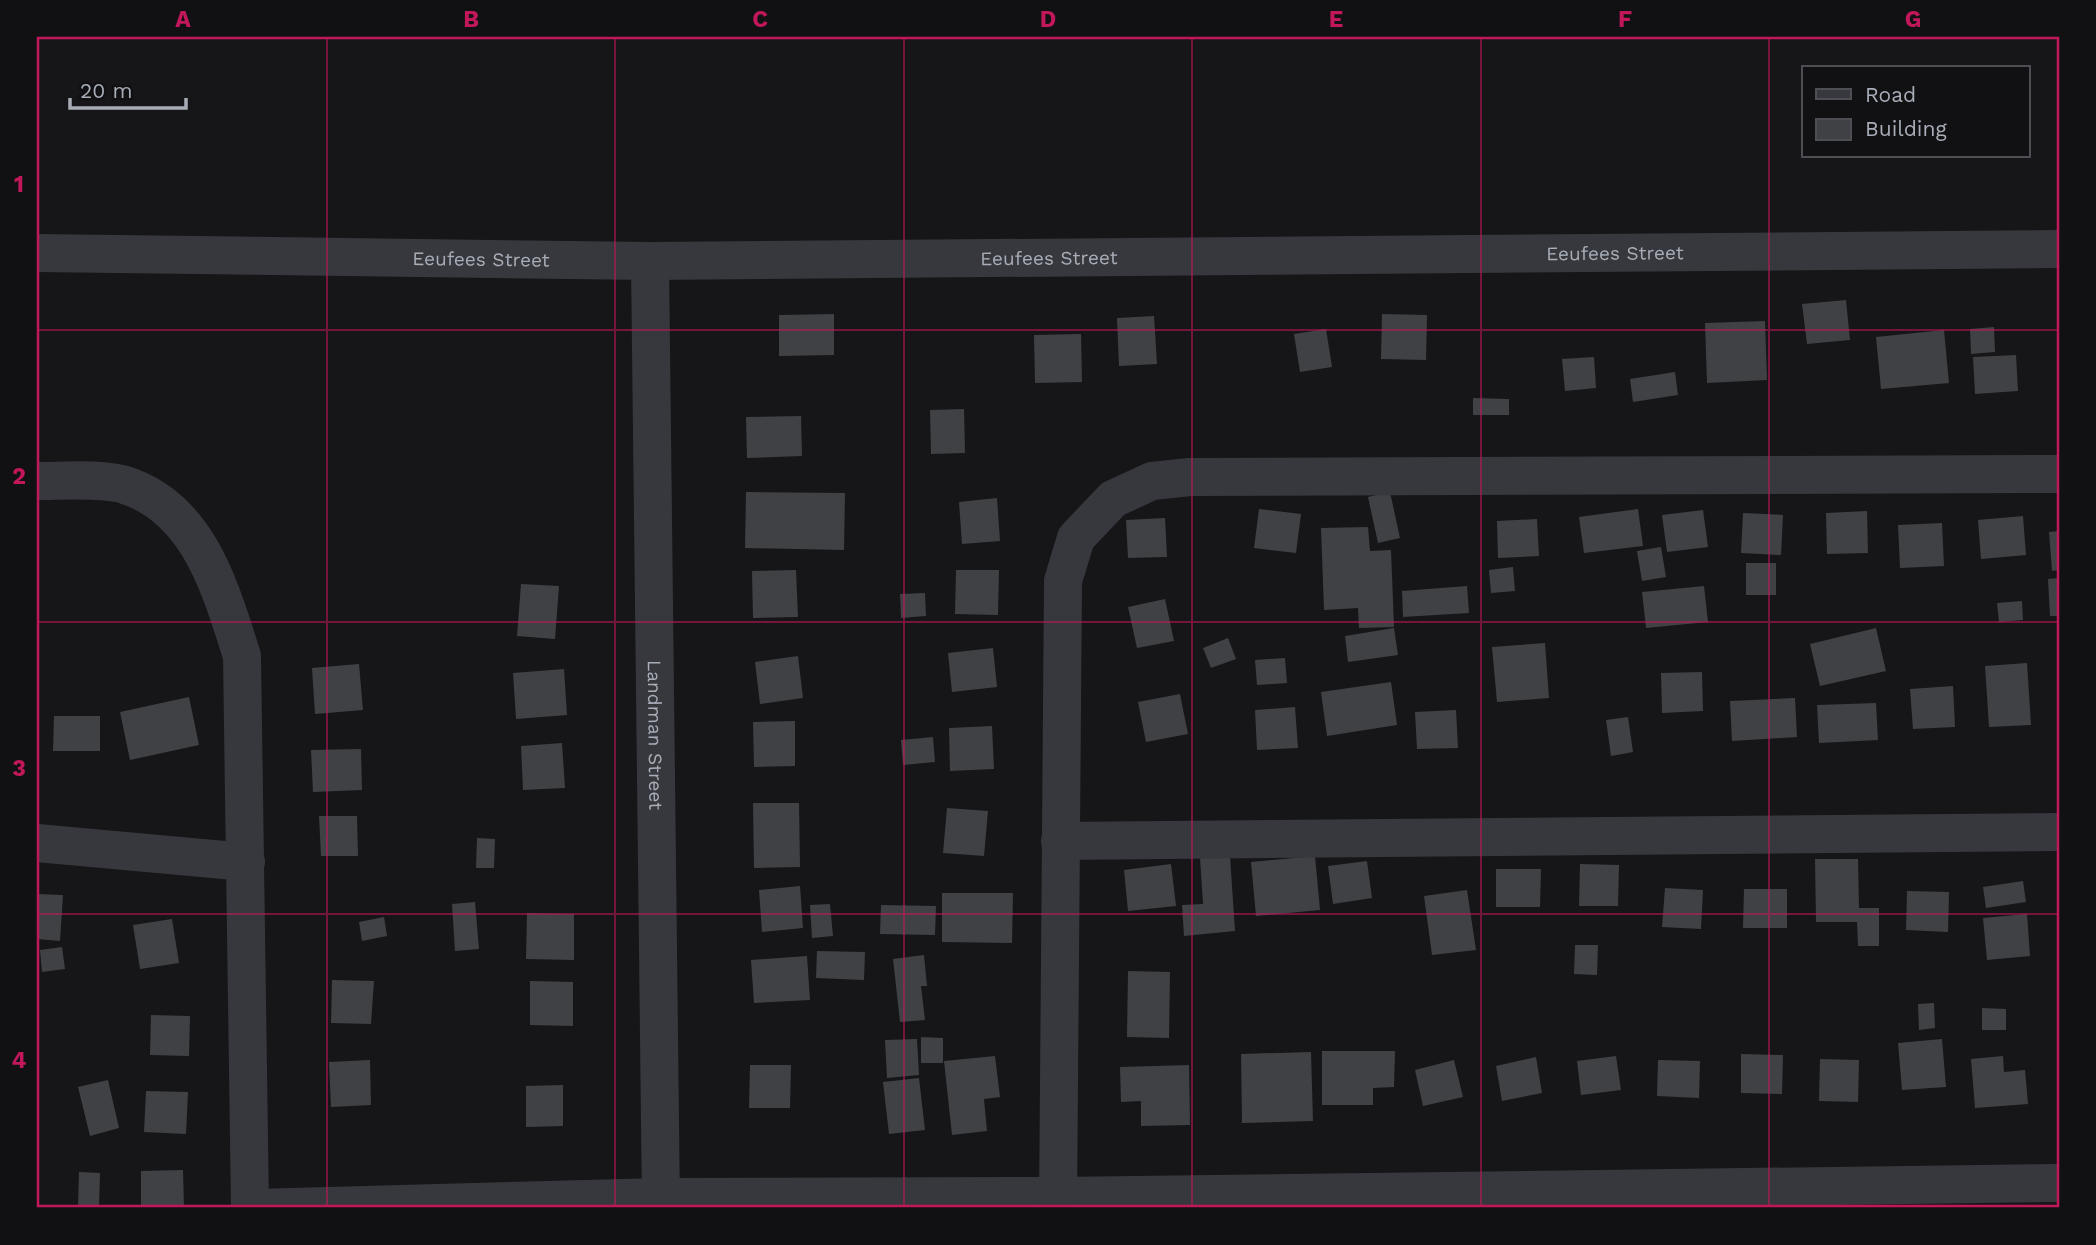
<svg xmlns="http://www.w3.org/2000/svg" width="2096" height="1245" font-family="'Work Sans',sans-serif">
  <rect width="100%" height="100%" fill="#161618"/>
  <path fill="#404145" d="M 1846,300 L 1850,340 L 1807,344 L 1802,304 Z
    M 834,314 L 834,355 L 779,356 L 779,315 Z
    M 1382,314 L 1427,315 L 1426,360 L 1381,359 Z
    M 1154,316 L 1157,364 L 1119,366 L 1117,318 Z
    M 1765,321 L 1767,380 L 1707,383 L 1705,323 Z
    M 1994,327 L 1995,352 L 1971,354 L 1970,329 Z
    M 1326,329 L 1332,367 L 1300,372 L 1294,334 Z
    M 1944,330 L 1949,383 L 1881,389 L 1876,337 Z
    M 1081,334 L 1082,382 L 1035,383 L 1034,335 Z
    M 2016,355 L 2018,391 L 1975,394 L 1973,357 Z
    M 1594,357 L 1596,388 L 1565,391 L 1562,359 Z
    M 1675,372 L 1678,395 L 1633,402 L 1630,379 Z
    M 1473,398 L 1509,399 L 1509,415 L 1473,415 Z
    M 964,409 L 965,453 L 931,454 L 930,410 Z
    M 801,416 L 802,456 L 747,458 L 746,417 Z
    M 746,492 L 845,493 L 844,550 L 745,548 Z
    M 1390,492 L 1400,538 L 1378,543 L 1368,497 Z
    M 997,498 L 1000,541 L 962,544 L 959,502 Z
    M 1259,509 L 1301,514 L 1296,553 L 1254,548 Z
    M 1638,509 L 1643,546 L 1584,553 L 1579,517 Z
    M 1703,510 L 1708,547 L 1667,552 L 1662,515 Z
    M 1867,511 L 1868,553 L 1827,554 L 1826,513 Z
    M 1743,513 L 1783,515 L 1781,555 L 1741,553 Z
    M 2023,516 L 2026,555 L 1981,559 L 1978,520 Z
    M 1165,518 L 1167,557 L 1128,558 L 1126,520 Z
    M 1537,519 L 1539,556 L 1498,558 L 1497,521 Z
    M 1942,523 L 1944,566 L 1900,568 L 1898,525 Z
    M 1368,527 L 1370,551 L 1391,550 L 1394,627 L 1359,628 L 1358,608 L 1324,610 L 1321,528 Z
    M 2059,531 L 2059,570 L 2052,571 L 2049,532 Z
    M 1661,547 L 1666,577 L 1642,581 L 1637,551 Z
    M 1746,563 L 1776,563 L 1776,595 L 1746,595 Z
    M 1513,567 L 1515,591 L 1491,593 L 1489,570 Z
    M 796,570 L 798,617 L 753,618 L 752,571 Z
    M 956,570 L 999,570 L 998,615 L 955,614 Z
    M 2059,578 L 2059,616 L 2050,616 L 2048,579 Z
    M 521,584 L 559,586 L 555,639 L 517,636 Z
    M 1467,586 L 1469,613 L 1403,617 L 1402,591 Z
    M 1704,586 L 1708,622 L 1646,628 L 1642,592 Z
    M 925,593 L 926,616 L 901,618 L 900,594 Z
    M 1165,599 L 1174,641 L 1137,648 L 1128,607 Z
    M 2022,601 L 2023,620 L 1999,622 L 1997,603 Z
    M 1394,628 L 1398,655 L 1348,662 L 1345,636 Z
    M 1876,628 L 1886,671 L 1820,686 L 1810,644 Z
    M 1228,638 L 1236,659 L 1211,668 L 1203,648 Z
    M 1545,643 L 1549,698 L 1497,702 L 1492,647 Z
    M 993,648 L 997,687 L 952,692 L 948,653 Z
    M 798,656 L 803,698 L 760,704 L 755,662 Z
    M 1285,658 L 1287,683 L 1257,685 L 1255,660 Z
    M 2027,663 L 2031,725 L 1989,727 L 1985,666 Z
    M 359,664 L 363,710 L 315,714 L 312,668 Z
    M 564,669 L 567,715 L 516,719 L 513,673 Z
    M 1702,672 L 1703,711 L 1662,713 L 1661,673 Z
    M 1391,682 L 1397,725 L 1327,736 L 1321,692 Z
    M 1953,686 L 1955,727 L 1913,729 L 1910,689 Z
    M 1180,694 L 1188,734 L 1146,742 L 1138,702 Z
    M 189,697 L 199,745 L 130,760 L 120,712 Z
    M 1795,698 L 1797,737 L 1732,741 L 1730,701 Z
    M 1876,703 L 1878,740 L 1819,743 L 1817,705 Z
    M 1295,707 L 1298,748 L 1257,750 L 1255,710 Z
    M 1456,710 L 1458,748 L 1417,749 L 1415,712 Z
    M 54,716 L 100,716 L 100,751 L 53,751 Z
    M 1628,717 L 1633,752 L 1611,756 L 1606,720 Z
    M 795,721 L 795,766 L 754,767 L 753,722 Z
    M 992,726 L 994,769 L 950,771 L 949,728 Z
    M 933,737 L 935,762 L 903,765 L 901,740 Z
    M 562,743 L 565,788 L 523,790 L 521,746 Z
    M 361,749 L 362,790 L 313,792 L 311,750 Z
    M 753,803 L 799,803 L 800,867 L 754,868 Z
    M 947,808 L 988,811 L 984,856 L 943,853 Z
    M 319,816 L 357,816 L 358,856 L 321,856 Z
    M 477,838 L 495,839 L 494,868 L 476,868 Z
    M 1230,856 L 1235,931 L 1184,936 L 1182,905 L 1203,904 L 1200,858 Z
    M 1315,856 L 1320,910 L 1256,916 L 1251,862 Z
    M 1815,859 L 1858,859 L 1859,908 L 1879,908 L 1879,946 L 1858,946 L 1857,922 L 1816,922 Z
    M 1367,861 L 1372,898 L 1333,904 L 1328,866 Z
    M 1171,864 L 1176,906 L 1128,911 L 1124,870 Z
    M 1580,864 L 1619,865 L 1618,906 L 1579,906 Z
    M 1496,869 L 1541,869 L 1540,907 L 1496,907 Z
    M 2023,881 L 2026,902 L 1986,908 L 1983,887 Z
    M 800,886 L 803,928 L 762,932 L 759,890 Z
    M 1665,888 L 1703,890 L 1701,929 L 1662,927 Z
    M 1744,889 L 1787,889 L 1787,928 L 1743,928 Z
    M 1467,890 L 1476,950 L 1432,955 L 1424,896 Z
    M 1907,891 L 1949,892 L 1948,932 L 1906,930 Z
    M 942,893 L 1013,893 L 1012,943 L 942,942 Z
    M 37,894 L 63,895 L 60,941 L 37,939 Z
    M 475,902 L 479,949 L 455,951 L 452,904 Z
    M 830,904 L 833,936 L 812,938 L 810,905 Z
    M 881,905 L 936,906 L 935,935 L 880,934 Z
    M 527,913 L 574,914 L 574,960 L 526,959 Z
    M 2027,914 L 2030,956 L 1987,960 L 1983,918 Z
    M 384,917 L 387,936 L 362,941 L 359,922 Z
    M 172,919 L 179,963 L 140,969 L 133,925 Z
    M 1575,945 L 1598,945 L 1597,975 L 1574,974 Z
    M 62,947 L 65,969 L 42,972 L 40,950 Z
    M 817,951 L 865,952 L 864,980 L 816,978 Z
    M 924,955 L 927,986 L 921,986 L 925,1020 L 900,1022 L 893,959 Z
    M 807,956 L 810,1000 L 754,1003 L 751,960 Z
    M 1128,971 L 1170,972 L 1169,1038 L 1127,1037 Z
    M 332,980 L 374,981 L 371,1024 L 331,1023 Z
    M 530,981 L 573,982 L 573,1026 L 530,1025 Z
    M 1934,1003 L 1935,1028 L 1919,1030 L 1918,1004 Z
    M 1982,1008 L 2006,1009 L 2006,1030 L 1982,1030 Z
    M 151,1015 L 190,1016 L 189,1056 L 150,1055 Z
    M 921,1037 L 943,1038 L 943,1063 L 921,1063 Z
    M 917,1039 L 919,1075 L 887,1078 L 885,1040 Z
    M 1942,1039 L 1946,1087 L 1902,1090 L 1898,1043 Z
    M 1322,1051 L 1395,1051 L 1394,1087 L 1373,1088 L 1373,1105 L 1322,1105 Z
    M 1311,1052 L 1313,1121 L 1242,1123 L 1241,1054 Z
    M 1741,1054 L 1783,1055 L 1782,1094 L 1741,1093 Z
    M 995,1056 L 1000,1097 L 984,1099 L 987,1131 L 952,1135 L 944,1061 Z
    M 1616,1056 L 1621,1090 L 1581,1095 L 1577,1061 Z
    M 2003,1056 L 2004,1072 L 2025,1070 L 2028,1104 L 1975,1108 L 1971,1059 Z
    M 1536,1057 L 1542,1093 L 1502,1101 L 1496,1066 Z
    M 1820,1059 L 1859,1060 L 1858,1102 L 1819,1101 Z
    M 370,1060 L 371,1105 L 331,1107 L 329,1062 Z
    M 1454,1060 L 1463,1097 L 1423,1106 L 1415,1070 Z
    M 1658,1060 L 1700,1061 L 1699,1098 L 1657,1096 Z
    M 750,1065 L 791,1065 L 790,1108 L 749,1108 Z
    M 1189,1065 L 1190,1125 L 1141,1126 L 1141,1101 L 1121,1102 L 1120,1067 Z
    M 919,1078 L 925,1130 L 889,1134 L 883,1082 Z
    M 108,1080 L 119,1128 L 90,1136 L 78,1087 Z
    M 563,1085 L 563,1126 L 526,1127 L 526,1086 Z
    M 146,1091 L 188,1092 L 186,1134 L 144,1132 Z
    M 183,1170 L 184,1208 L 141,1208 L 141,1171 Z
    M 79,1172 L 100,1173 L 99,1208 L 78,1208 Z"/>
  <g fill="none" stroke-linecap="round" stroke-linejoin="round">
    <g stroke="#37383d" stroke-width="38">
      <path id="s1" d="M 37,253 L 650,261 L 2059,249"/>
      <path id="s2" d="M 650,261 L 661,1208"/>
      <path d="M 37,481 C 61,481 100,478 122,484 C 199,507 220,588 242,656 L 250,1208"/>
      <path d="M 1060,841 L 2059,832"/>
      <path d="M 37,843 L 246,862"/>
      <path d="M 250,1208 L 661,1197 L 1057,1196 L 2059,1183"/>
      <path d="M 1058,1208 L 1063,581 L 1076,538 L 1113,499 L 1152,481 L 1190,477 L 2059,474"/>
    </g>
  </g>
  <path fill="none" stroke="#c2185b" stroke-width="2" stroke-opacity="0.55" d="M 327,37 L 327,1208M 615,37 L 615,1208M 904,37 L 904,1208M 1192,37 L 1192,1208M 1481,37 L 1481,1208M 1769,37 L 1769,1208M 37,330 L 2059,330M 37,622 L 2059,622M 37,914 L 2059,914"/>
  <g text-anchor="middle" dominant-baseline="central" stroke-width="7" stroke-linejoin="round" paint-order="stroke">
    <g font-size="19" fill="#a8adb8" stroke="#111113">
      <text stroke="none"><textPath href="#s1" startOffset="1578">Eeufees Street</textPath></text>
      <text stroke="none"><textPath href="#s1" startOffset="1012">Eeufees Street</textPath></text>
      <text stroke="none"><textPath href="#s1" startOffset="444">Eeufees Street</textPath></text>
      <text stroke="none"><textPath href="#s2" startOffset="474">Landman Street</textPath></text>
    </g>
  </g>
  <rect width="2096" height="1245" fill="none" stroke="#111113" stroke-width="77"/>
  <rect x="1802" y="66" width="228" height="91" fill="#111113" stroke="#4d4f55" stroke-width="2"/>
  <rect x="1816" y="89" width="35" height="10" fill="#37383d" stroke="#4d4f55" stroke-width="2"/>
  <text x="1865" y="102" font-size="21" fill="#a8adb8">Road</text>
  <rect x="1816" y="119" width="35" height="21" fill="#404145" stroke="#4d4f55" stroke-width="2"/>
  <text x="1865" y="136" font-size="21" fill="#a8adb8">Building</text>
  <path d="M70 98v10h116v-10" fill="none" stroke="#a8adb8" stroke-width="3.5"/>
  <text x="80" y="98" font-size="21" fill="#a8adb8" stroke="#111113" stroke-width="5" paint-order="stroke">20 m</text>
  <rect x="38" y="38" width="2020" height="1168" fill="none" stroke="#c2185b" stroke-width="2.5"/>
  <g font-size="23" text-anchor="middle" font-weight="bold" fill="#c2185b">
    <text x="183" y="27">A</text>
    <text x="471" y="27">B</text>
    <text x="760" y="27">C</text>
    <text x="1048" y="27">D</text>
    <text x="1336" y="27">E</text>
    <text x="1625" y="27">F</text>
    <text x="1913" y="27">G</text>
    <text x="19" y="192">1</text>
    <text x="19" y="484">2</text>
    <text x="19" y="776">3</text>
    <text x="19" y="1068">4</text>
  </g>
</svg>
